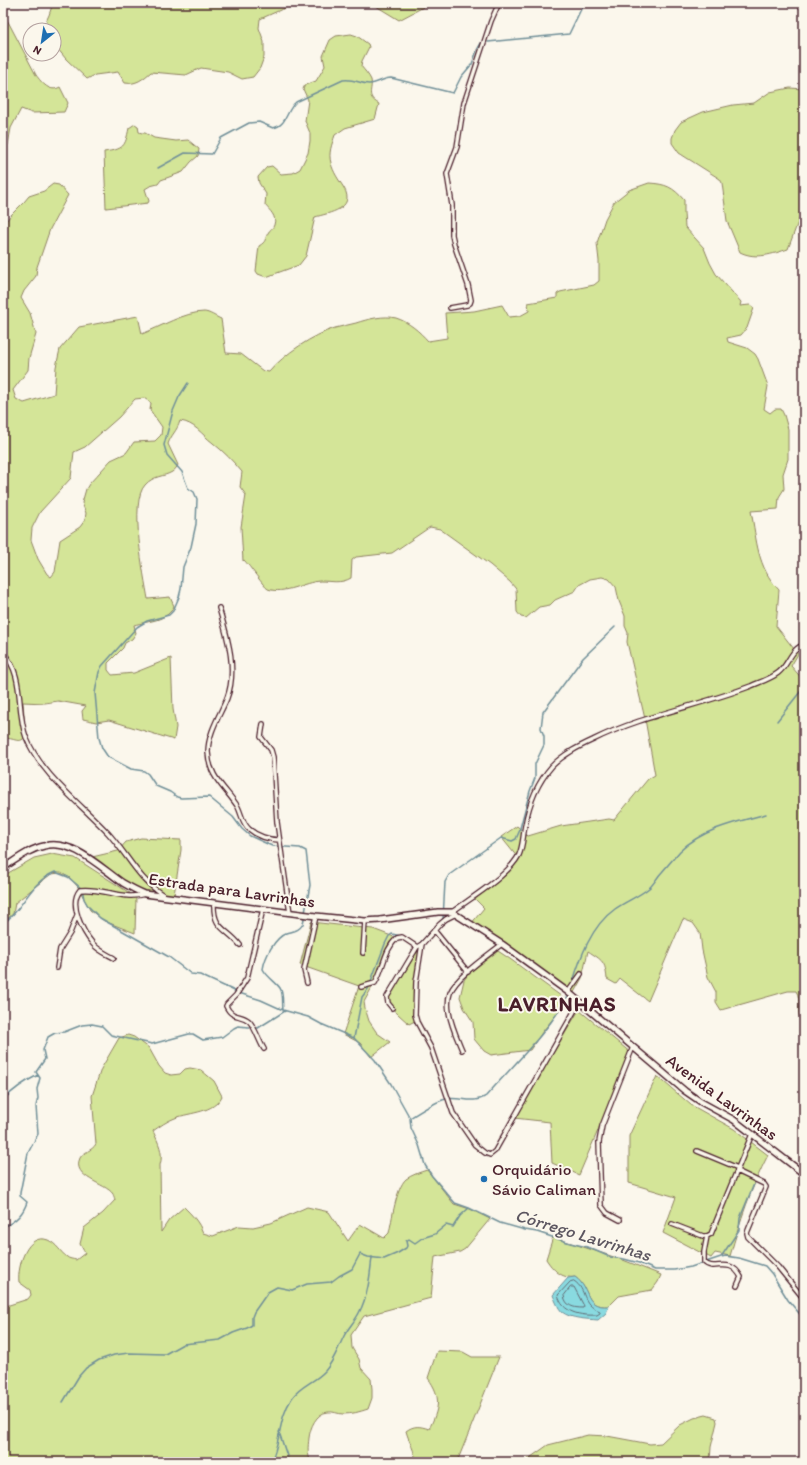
<svg xmlns="http://www.w3.org/2000/svg" width="807" height="1465" font-family="Itim,sans-serif">
  <rect width="100%" height="100%" fill="#fbf7ec"/>
  <filter id="ink" filterUnits="userSpaceOnUse"><feTurbulence type="fractalNoise" baseFrequency=".025" numOctaves="2"/><feDisplacementMap in="SourceGraphic" scale="8" xChannelSelector="R" yChannelSelector="G"/><feConvolveMatrix kernelMatrix="1 2 1 2 8 2 1 2 1" color-interpolation-filters="sRGB"/></filter>
  <g filter="url(#ink)">
    <path fill="#d4e598" stroke="#8f8262" fill-rule="evenodd" d="M 53,3 L 296,3 L 260,19 L 259,28 L 264,42 L 264,57 L 260,68 L 253,77 L 242,79 L 228,72 L 201,68 L 186,75 L 151,72 C 143,79 136,85 125,83 L 118,72 L 95,75 L 87,79 L 66,59 L 57,48 L 54,43 L 54,30 L 45,30 L 43,28 L 49,15 Z
      M 371,3 L 431,3 L 399,20 Z
      M 3,12 L 36,75 C 42,83 50,93 60,87 L 68,103 L 64,112 L 32,113 L 21,109 L 11,128 L 8,145 L 3,150 Z
      M 351,34 L 357,36 L 368,44 L 369,47 L 362,61 L 361,66 C 364,70 369,75 371,80 C 373,90 365,96 379,104 L 375,119 L 345,128 L 335,135 C 332,144 328,153 331,163 C 333,172 339,180 344,188 C 356,209 329,213 315,217 L 306,256 L 299,265 L 266,277 L 258,274 L 256,271 L 259,246 C 267,241 264,240 268,233 C 269,230 273,229 274,225 C 277,216 270,211 265,205 L 266,194 L 259,183 L 258,177 L 267,167 L 272,166 L 281,174 L 293,173 L 300,169 L 308,153 L 310,141 L 310,133 L 305,121 L 308,100 L 303,89 L 305,85 L 316,81 L 325,66 L 323,56 L 330,40 L 336,36 Z
      M 790,88 L 804,89 L 804,199 L 801,214 L 788,249 C 773,254 756,260 740,252 L 727,221 L 722,183 L 720,179 L 679,153 L 672,143 L 672,138 L 675,130 L 681,122 L 703,112 L 733,105 L 754,103 L 770,92 Z
      M 135,124 L 138,126 L 139,132 L 142,133 L 145,133 L 154,138 L 176,141 L 188,140 L 199,149 L 198,156 L 191,162 L 183,172 L 161,180 L 158,184 L 150,186 L 145,189 L 149,201 L 148,203 L 106,208 L 104,152 C 124,149 125,147 129,128 Z
      M 649,183 C 666,184 673,187 684,200 L 684,213 L 685,227 L 704,248 L 710,263 L 716,274 L 741,302 L 740,306 L 750,305 L 754,308 L 747,328 L 741,335 L 727,338 L 728,342 L 747,348 L 755,354 L 758,359 L 768,386 L 764,409 L 770,413 L 775,409 L 781,409 L 784,415 L 788,429 L 788,459 L 783,474 L 784,489 L 779,497 L 778,509 L 751,511 C 757,541 757,567 779,590 L 776,626 L 798,654 L 791,666 L 804,681 L 804,1022 L 801,1021 C 796,1011 802,1000 796,991 L 788,991 L 721,1010 L 716,1002 L 716,992 L 708,977 L 702,950 L 700,933 L 693,923 L 683,919 L 648,1001 L 620,979 L 616,984 L 607,979 C 605,961 603,961 588,951 L 582,978 L 572,996 L 471,924 L 484,908 L 475,899 L 506,875 L 518,858 L 501,837 L 517,826 L 528,836 L 561,826 L 609,819 L 614,820 L 648,779 L 655,775 L 645,719 L 627,642 L 628,633 L 625,626 L 625,616 L 619,601 L 616,587 L 609,579 L 602,577 L 590,579 L 579,585 L 575,591 L 555,600 L 550,605 L 539,607 L 526,618 L 521,617 L 517,612 L 516,589 L 510,582 L 490,565 L 440,529 L 430,527 L 392,553 L 356,557 L 352,560 L 351,578 C 341,584 331,581 320,581 C 304,582 284,595 268,589 C 264,587 249,565 244,560 L 243,561 L 241,527 L 246,495 L 240,487 L 242,472 C 233,461 224,452 213,443 C 201,434 195,423 180,421 C 177,431 171,435 168,444 L 178,465 C 177,467 174,471 172,472 C 164,477 154,475 145,485 C 129,502 144,576 148,599 L 170,597 L 174,606 C 168,621 148,621 134,625 L 136,633 L 132,639 L 125,643 L 123,648 L 108,663 L 108,670 L 112,675 L 134,673 L 171,658 L 173,709 L 176,727 L 174,740 L 109,720 L 96,722 L 83,719 L 82,711 L 86,706 L 58,701 L 45,703 L 23,702 L 25,729 L 27,734 C 20,747 14,736 3,739 L 3,225 L 10,216 L 24,202 L 29,196 L 44,191 L 53,184 L 59,185 L 68,195 L 50,229 L 37,267 L 36,276 L 24,291 L 21,298 L 30,313 L 36,334 L 29,358 L 28,370 L 13,390 L 16,399 L 24,403 L 54,394 L 56,367 L 60,349 L 79,327 L 138,316 L 142,334 C 160,327 185,312 204,312 C 209,312 216,317 221,319 L 226,353 L 241,354 L 263,371 L 269,372 C 284,354 313,335 335,328 C 342,326 349,325 356,323 C 368,319 384,315 396,318 C 409,322 420,332 428,341 L 447,338 L 445,313 L 474,311 L 502,305 L 509,317 L 520,316 L 529,311 L 528,303 L 557,298 L 557,294 L 560,292 L 594,285 L 599,281 L 599,261 L 597,243 L 605,219 L 614,202 L 629,190 ZM 144,398 L 151,403 L 150,410 L 162,427 L 161,435 L 155,441 L 134,442 L 126,453 L 111,460 L 89,484 L 86,489 L 82,503 L 86,513 L 85,520 L 80,527 L 60,540 L 55,572 L 51,577 L 47,574 L 38,559 L 31,540 L 32,528 L 40,512 L 71,478 L 74,452 L 85,447 L 119,417 L 135,399 Z
      M 141,838 L 181,840 L 181,850 L 174,895 L 150,893 L 130,887 L 92,857 L 118,851 L 126,842 Z
      M 52,854 L 75,858 L 136,897 L 135,933 L 104,921 L 90,910 L 78,887 L 70,878 L 61,873 L 51,874 L 15,903 L 13,914 L 7,919 L 3,931 L 3,876 L 34,858 Z
      M 311,922 L 373,929 L 394,937 L 382,969 L 364,1002 L 365,1008 L 369,1021 L 377,1033 L 390,1042 L 371,1057 L 360,1043 L 343,1034 L 359,986 L 300,965 Z
      M 420,947 L 415,1004 L 415,1021 L 409,1024 L 387,1004 L 389,998 Z
      M 498,951 L 510,959 L 565,999 L 561,1009 L 543,1031 L 530,1050 L 491,1055 L 484,1051 L 474,1039 L 473,1022 L 464,1008 L 460,997 L 464,980 L 469,973 Z
      M 579,1010 L 631,1053 L 579,1175 L 552,1163 L 550,1122 L 514,1118 Z
      M 128,1035 L 134,1037 L 149,1048 L 159,1066 L 165,1073 L 171,1075 L 180,1074 L 185,1069 L 190,1068 L 201,1070 L 214,1081 L 222,1096 C 214,1113 191,1112 175,1118 C 167,1121 160,1126 153,1131 C 158,1142 164,1153 160,1165 L 161,1232 L 169,1220 L 184,1207 C 192,1215 199,1222 203,1233 L 213,1236 L 239,1226 L 253,1227 L 271,1223 L 307,1207 L 329,1212 L 348,1241 L 360,1224 L 384,1238 L 389,1233 C 392,1220 396,1188 406,1179 C 412,1175 420,1172 427,1170 L 454,1204 L 470,1209 L 490,1219 L 465,1249 L 460,1252 L 435,1257 L 431,1298 L 364,1316 L 351,1335 L 352,1348 L 359,1359 L 361,1368 L 371,1379 L 372,1389 L 372,1398 L 368,1409 C 359,1412 352,1414 343,1414 C 338,1414 333,1411 328,1412 C 316,1413 310,1428 309,1438 C 308,1447 307,1454 311,1462 L 3,1462 L 3,1307 L 28,1299 L 31,1295 L 30,1290 L 19,1282 C 17,1267 27,1232 48,1240 C 57,1244 60,1252 67,1257 C 69,1259 73,1259 76,1260 L 85,1253 L 80,1244 L 84,1228 L 103,1213 L 115,1200 C 115,1199 113,1194 113,1194 C 106,1183 71,1178 80,1158 C 83,1152 92,1151 96,1144 L 92,1096 L 101,1069 L 119,1038 Z
      M 657,1076 L 691,1105 L 734,1129 L 768,1155 C 751,1188 740,1221 730,1256 L 715,1253 L 711,1258 L 663,1233 L 676,1197 L 629,1183 L 629,1136 Z
      M 553,1237 L 623,1260 L 661,1275 L 658,1282 L 652,1290 L 619,1296 L 609,1306 C 583,1308 592,1289 575,1277 C 562,1279 553,1270 546,1259 Z
      M 437,1351 L 463,1352 L 472,1357 L 499,1357 L 457,1462 L 416,1462 C 415,1451 409,1442 406,1431 C 414,1425 420,1426 429,1429 C 439,1409 442,1397 428,1378 Z
      M 706,1415 L 716,1418 L 717,1422 L 711,1447 L 710,1462 L 524,1462 L 548,1445 L 588,1435 L 607,1436 L 650,1444 L 661,1443 L 680,1425 L 694,1418 Z"/>
    <path fill="#89dae0" stroke="#708f98" d="M 575,1277 C 592,1289 583,1308 609,1306 L 606,1313 L 598,1320 C 587,1319 571,1319 562,1312 C 558,1308 555,1300 553,1295 L 568,1278 Z"/>
    <g fill="none" stroke-linecap="round" stroke-linejoin="round">
      <path stroke="#636a73" stroke-width="1" d="M 574,1281 C 588,1290 580,1304 600,1311 L 600,1313 L 597,1315 C 581,1316 562,1313 558,1295 L 570,1282 Z
        M 571,1287 L 574,1287 L 584,1306 L 583,1308 C 573,1308 566,1306 564,1296 Z"/>
      <path stroke="#708f98" stroke-width="1.5" d="M 488,42 L 569,34 L 584,3
        M 158,168 L 185,153 L 212,154 L 221,138 L 249,123 L 259,122 L 273,128 C 287,126 286,110 296,102 L 343,80 C 353,78 360,84 369,84 C 377,84 383,78 391,78 L 453,93 L 461,77 L 472,64 L 477,50 L 481,43
        M 188,383 L 179,397 L 173,411 L 164,445 L 167,455 L 182,472 L 188,488 L 194,492 L 197,499 L 196,524 L 191,547 L 183,567 L 181,589 L 179,597 L 173,611 L 169,615 L 147,621 L 137,627 L 102,666 L 99,672 L 95,693 L 99,738 L 102,748 L 108,757 L 131,769 L 144,771 L 148,774 L 156,786 L 170,792 L 177,797 L 181,798 L 209,797 L 233,817 L 242,829 L 250,836 L 272,846 L 300,848 L 306,851 L 310,885 L 303,924 C 299,931 293,931 287,933 C 274,938 265,957 263,969 C 267,977 276,982 280,988 C 284,994 282,1004 283,1010
        M 777,721 L 804,687
        M 3,925 C 7,920 12,916 16,911 C 28,896 36,880 55,872 L 68,877 L 82,889 L 84,899 L 88,906 L 100,918 L 169,957 L 191,974 L 200,975 L 239,993 L 261,1000 L 283,1010 L 308,1017 L 321,1024 L 354,1038 L 375,1060 L 391,1084 L 410,1118 L 411,1128 L 419,1145 L 425,1165 L 432,1176 L 455,1203 L 469,1208 L 500,1223 L 525,1230 L 537,1232 L 570,1243 L 587,1247 L 610,1257 L 624,1259 L 639,1263 L 655,1270 L 674,1270 L 691,1267 L 721,1257 L 726,1256 L 739,1258 L 765,1266 L 772,1274 L 788,1300 L 804,1319
        M 418,945 L 443,919 L 445,882 L 449,875 L 501,838 L 512,841 L 516,839 L 519,832 L 530,791 L 535,778 L 535,764 L 544,745 L 544,736 L 541,728 L 543,712 L 583,658 L 615,627
        M 572,985 C 580,958 591,926 615,909 C 626,901 638,897 649,888 C 654,884 657,877 662,872 C 668,865 674,858 680,851 C 703,829 736,822 766,814
        M 354,1038 L 362,997 L 368,989 L 385,944 L 389,936 L 392,934 L 401,936
        M 3,1100 C 14,1089 24,1082 38,1075
        M 410,1118 C 421,1111 434,1102 446,1099 C 460,1096 473,1105 486,1096 C 514,1064 548,1033 569,994
        M 3,1227 C 15,1222 23,1215 27,1202 L 20,1196 L 20,1193 L 28,1153 L 38,1134 L 36,1106 L 38,1098 L 37,1089 L 40,1078 L 36,1072 L 45,1059 L 43,1050 L 48,1037 L 55,1033 L 64,1032 L 82,1025 L 92,1024 L 102,1026 L 111,1035 L 152,1044 L 189,1034 L 193,1034 L 203,1040 L 222,1037 L 234,1028 L 238,1026 L 258,1028 L 285,1011
        M 721,1257 L 739,1230 L 740,1218 L 754,1184
        M 63,1402 L 79,1376 L 86,1368 L 99,1360 L 114,1355 L 129,1353 L 165,1354 L 183,1344 L 220,1340 L 233,1333 L 247,1328 L 252,1325 L 252,1317 L 254,1312 L 268,1292 L 277,1287 L 292,1290 L 307,1284 L 331,1282 L 339,1276 L 352,1269 L 360,1254 L 368,1257 L 384,1259 L 398,1253 L 406,1248 L 407,1246 L 406,1241 L 409,1239 L 415,1243 L 422,1238 L 435,1234 L 446,1225 L 453,1227 L 460,1216 L 469,1208
        M 279,1432 L 289,1462
        M 271,1462 C 281,1441 278,1419 292,1398 C 300,1386 315,1382 325,1371 C 334,1361 338,1348 344,1336 C 348,1328 355,1321 359,1313 C 368,1296 370,1276 372,1257"/>
      <defs>
        <path id="street" d="M 450,308 L 467,305 L 470,303 L 471,300 L 468,285 L 454,244 L 452,235 L 452,205 L 447,174 L 457,147 L 464,103 L 491,21 L 499,3
          M 219,608 C 227,636 238,669 227,698 C 220,715 208,733 208,752 C 209,778 226,788 238,807 C 242,815 242,823 249,829 C 257,836 269,840 279,840
          M 3,653 C 25,674 16,711 26,737 C 41,775 81,804 108,833 C 128,855 138,880 165,896
          M 263,724 L 261,737 L 271,750 L 273,757 L 277,822 L 290,913
          M 214,903 C 213,930 227,928 240,945
          M 263,909 L 247,978 L 236,995 L 227,1004 L 226,1006 C 232,1019 241,1014 249,1021 C 255,1027 259,1041 264,1049
          M 452,912 C 471,898 508,876 519,855 C 523,846 523,835 525,826 C 529,803 537,783 552,766 C 564,754 578,747 593,740 C 643,715 699,706 751,686 C 760,682 770,679 778,673 C 789,665 790,649 804,645
          M 456,914 L 446,919 L 440,924 L 422,944 L 416,982 L 415,1015 L 417,1022 L 431,1048 L 453,1113 L 475,1145 L 485,1153 L 490,1155 L 495,1151 L 580,1001
          M 434,930 L 468,972
          M 363,953 L 365,921
          M 114,958 C 107,954 99,951 93,944 C 83,932 68,904 80,890 C 102,887 123,901 145,894
          M 57,968 L 60,949 L 70,933 L 77,915
          M 307,983 L 304,970 L 316,916
          M 361,987 L 375,983 C 384,968 384,950 397,938 L 402,937 L 417,947
          M 568,992 L 581,974
          M 392,1008 L 388,1003 L 387,997 L 417,947 L 422,944
          M 462,1050 C 457,1038 451,1025 449,1012 C 448,1006 448,999 450,993 C 457,976 487,956 502,944
          M 697,1151 L 738,1168
          M 737,1171 L 764,1184 L 766,1187 L 749,1228 L 747,1233 L 748,1237 L 778,1267 L 804,1299
          M 620,1220 L 607,1213 L 601,1205 L 599,1142 L 602,1126 L 633,1047
          M 672,1224 L 703,1236 L 707,1236 L 711,1234 L 752,1134
          M 707,1236 L 704,1252 L 704,1262 C 714,1273 729,1255 741,1277 L 737,1286"/>
        <path id="secondary" d="M 3,868 C 16,860 29,849 44,846 C 72,838 101,868 123,883 C 130,887 137,891 145,894 L 316,916 L 365,921 L 380,920 L 438,912 L 452,912 L 502,944 L 568,992 L 685,1091 L 701,1102 L 734,1120 L 804,1174"/>
      </defs>
      <use href="#street" stroke="#4a1f2b" stroke-width="6"/>
      <use href="#secondary" stroke="#4a1f2b" stroke-width="8"/>
      <use href="#street" stroke="#fbf7ec" stroke-width="3.5"/>
      <use href="#secondary" stroke="#fbf7ec" stroke-width="5"/>
    </g>
  </g>
  <circle fill="#1f6fb2" stroke="#fbf7ec" stroke-width="1.5" cx="484" cy="1179" r="4"/>
  <g text-anchor="middle" dominant-baseline="central" stroke-width="4" stroke-linejoin="round" paint-order="stroke">
    <g font-size="17" fill="#4a1f2b" stroke="#fbf7ec">
      <text transform="translate(232 890) rotate(8)">Estrada para Lavrinhas</text>
      <text transform="translate(722 1097) rotate(36)">Avenida Lavrinhas</text>
    </g>
    <g font-size="17" fill="#4a1f2b" stroke="#fbf7ec" text-anchor="start">
      <text x="492" y="1169">Orquidário<tspan x="492" dy="20">Sávio Caliman</tspan></text>
    </g>
    <g font-size="18" font-style="italic" fill="#5d5761" stroke="#fbf7ec">
      <text transform="translate(583 1235) rotate(17)">Córrego Lavrinhas</text>
    </g>
    <g font-size="21" font-weight="bold" letter-spacing="1" fill="#4a1f2b" stroke="#fbf7ec">
      <text x="557" y="1003">LAVRINHAS</text>
    </g>
  </g>
  <rect width="807" height="1465" fill="none" stroke="#fbf7ec" stroke-width="16"/>
  <rect x="8" y="8" width="791" height="1449" fill="none" stroke="#4a1f2b" stroke-width="1.5" filter="url(#ink)"/>
  <g transform="translate(42 42) rotate(210)"><circle r="19" fill="#fbf7ec" stroke="#b4a19f"/>
  <path d="M0-3L7 15L0 10L-7 15Z" fill="#1f6fb2"/>
  <text y="-6" font-size="11" font-weight="bold" text-anchor="middle" fill="#4a1f2b">N</text>
  </g>
</svg>
